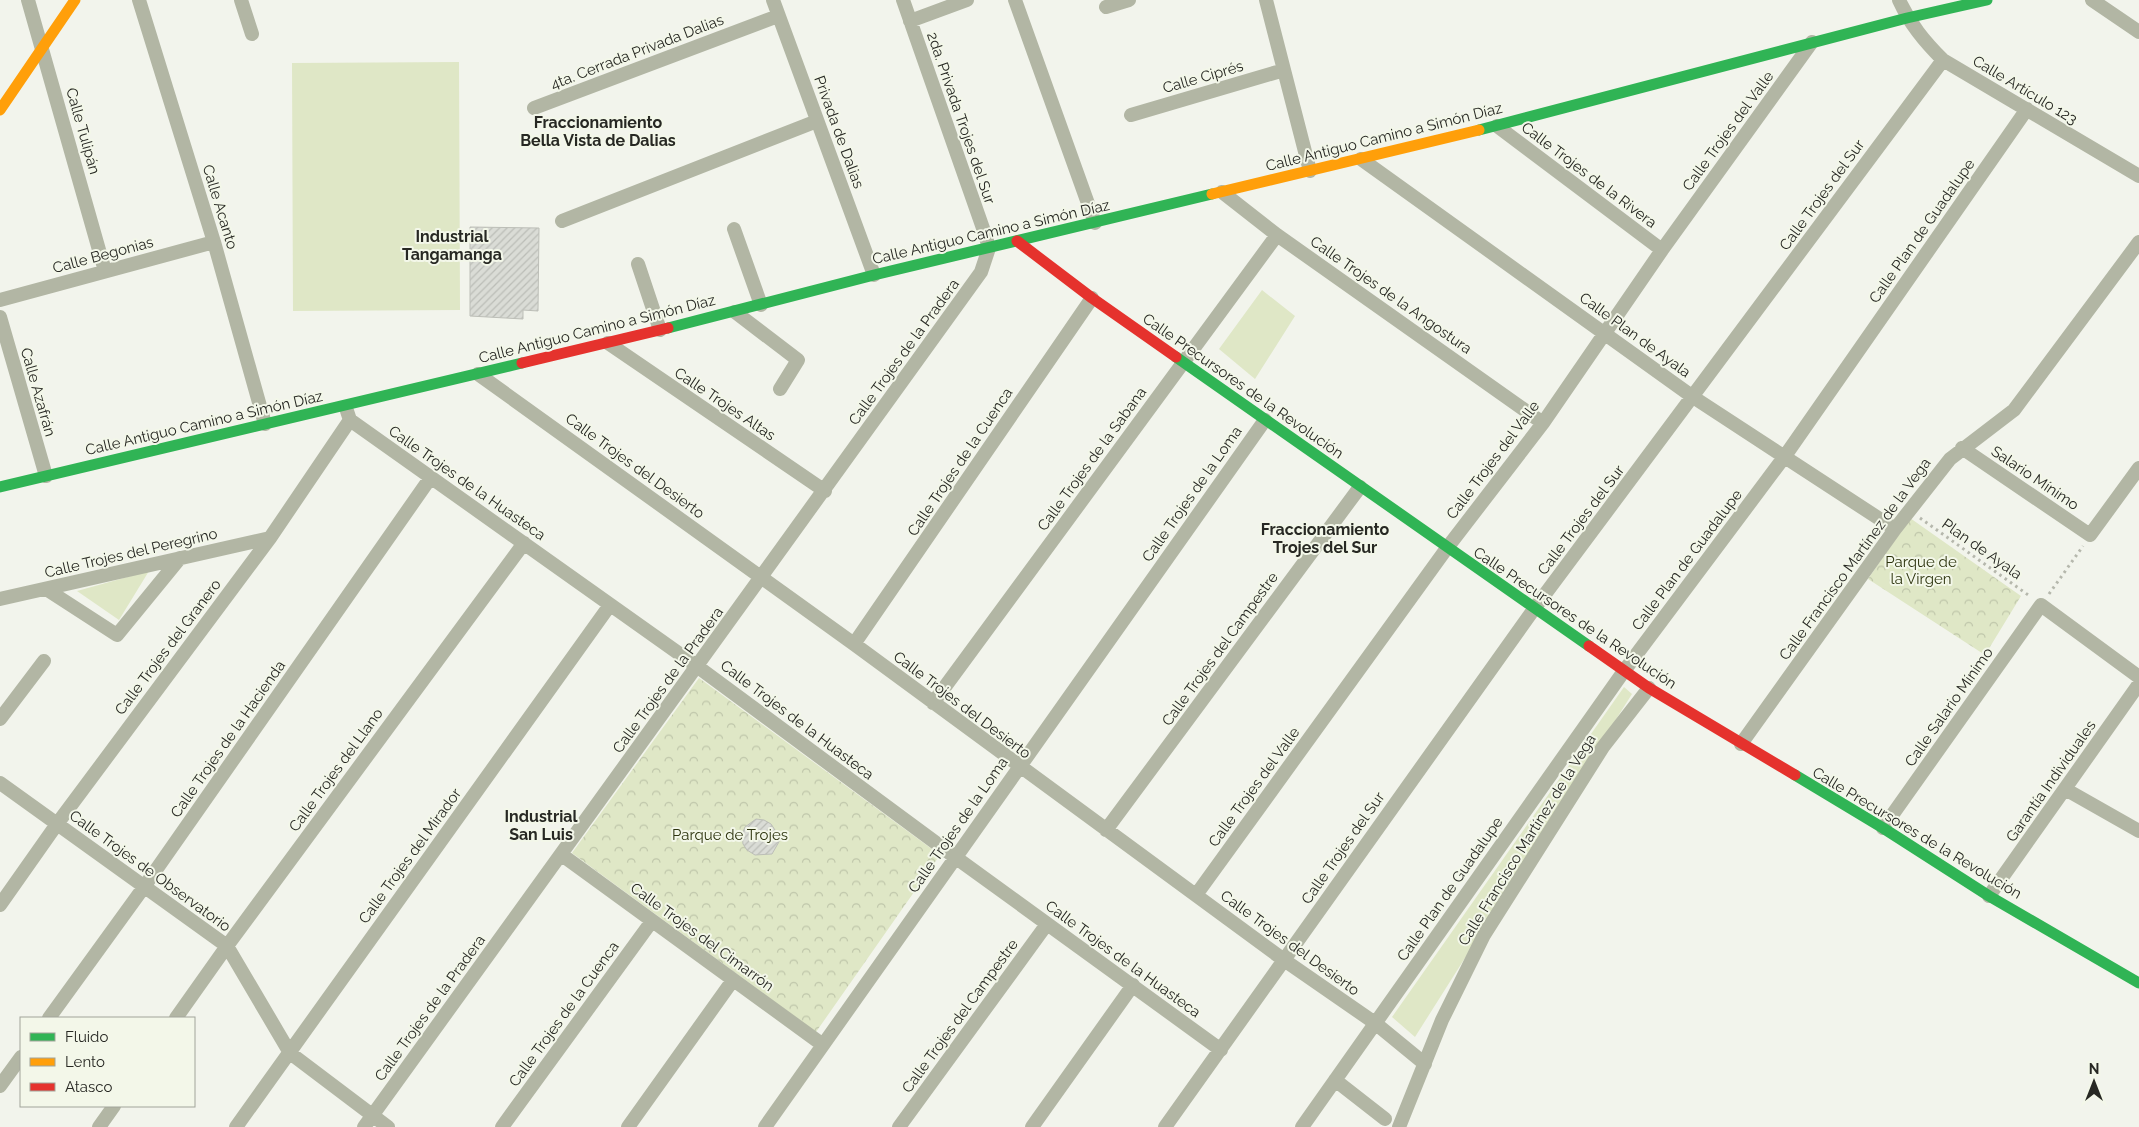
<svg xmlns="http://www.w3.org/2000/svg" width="2139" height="1127" font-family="Raleway,sans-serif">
  <defs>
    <pattern id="park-crowns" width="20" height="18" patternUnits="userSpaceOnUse" patternTransform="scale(1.25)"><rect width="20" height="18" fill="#dfe7c6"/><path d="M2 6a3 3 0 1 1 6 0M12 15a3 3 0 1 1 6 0" fill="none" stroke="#bfc6aa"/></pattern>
    <pattern id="building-hatch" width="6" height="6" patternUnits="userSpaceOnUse" patternTransform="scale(1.25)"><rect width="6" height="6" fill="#dadcd6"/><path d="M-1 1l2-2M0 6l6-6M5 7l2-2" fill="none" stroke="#bbbdb7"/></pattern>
  </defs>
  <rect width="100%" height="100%" fill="#f2f4ec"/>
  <path fill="#dfe7c6" d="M 459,62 L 460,310 L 293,311 L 292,63 Z
    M 1262,290 L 1295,316 L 1255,379 L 1219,349 Z
    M 149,571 L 119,620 L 77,591 Z
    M 1624,687 L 1632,694 L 1415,1037 L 1392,1017 Z"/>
  <path fill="url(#park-crowns)" d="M 1910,518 L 2021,596 L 1985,655 L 1868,579 Z
    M 699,678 L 940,855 L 816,1032 L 572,853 Z"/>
  <path fill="url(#building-hatch)" stroke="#bcbeb7" d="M 470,227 L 539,228 L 538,311 L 523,310 L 523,319 L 470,316 Z
    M 756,819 L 764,820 L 771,824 L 775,830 L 780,840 L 772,854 L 755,855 L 747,850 L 743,844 L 742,834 L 745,827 Z"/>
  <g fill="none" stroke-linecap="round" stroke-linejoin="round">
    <path stroke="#b6b8ad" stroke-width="3" stroke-dasharray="2.5 4" stroke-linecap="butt" d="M 1920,518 L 2031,597
      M 2049,594 L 2083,546"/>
    <path stroke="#b2b6a4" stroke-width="14" d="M 28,0 L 105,271
      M 139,0 L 214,242 L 265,424
      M 241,0 L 252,34
      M 773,0 L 874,275
      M 1015,0 L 1095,223
      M 1266,0 L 1310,171
      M 1899,0 C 1910,24 1924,41 1943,60 L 2139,176
      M 2092,0 L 2139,32
      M 1106,7 L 1129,0
      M 910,21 L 967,0
      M 534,108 L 778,16
      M 1131,115 L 1284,70
      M 1497,126 L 1662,250
      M 1361,159 L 1693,397 L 1895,529
      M 1222,192 L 1277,235 L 1543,423
      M 562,221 L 817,121
      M 734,229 L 761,305
      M 638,264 L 660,330
      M 0,300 L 214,242
      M 735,312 L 798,360 L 780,389
      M 0,317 L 46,476
      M 608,343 L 825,491
      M 478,374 L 854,644 L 1284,960 L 1375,1023 L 1425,1064
      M 350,420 L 698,667 L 955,857 L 1221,1050
      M 1962,448 L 2090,535 L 2139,468
      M 46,589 L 117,635 L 180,558
      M 0,599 L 270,538
      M 854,644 L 1092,298
      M 933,703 L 1277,235
      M 0,719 L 44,661
      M 1741,744 L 1895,529 L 1950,459 L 2014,410 L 2139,242
      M 0,783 L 227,946 L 290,1053 L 388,1127
      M 2065,789 L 2139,831
      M 1883,828 L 2041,605 L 2139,677
      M 1106,830 L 1360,487
      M 562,855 L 823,1045
      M 1196,895 L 1447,548 L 1543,423 L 1662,250 L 1812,42
      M 1989,896 L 2139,684
      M 0,905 L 57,824 L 270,538 L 350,420 L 347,411
      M 49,1018 L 144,887 L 431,477
      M 176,1018 L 227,946 L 524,543
      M 1335,1080 L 1385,1119
      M 0,1086 L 21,1057
      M 99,1127 L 114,1106
      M 236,1127 L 610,605
      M 364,1127 L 981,272 L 989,248 L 985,234 L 903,0
      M 502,1127 L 652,921
      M 628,1127 L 733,980
      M 765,1127 L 1265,420
      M 899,1127 L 1047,924
      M 1032,1127 L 1133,985
      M 1165,1127 L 1534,609 L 1943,60
      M 1302,1127 L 1624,671 L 1785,456 L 2027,109
      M 1399,1127 L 1442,1020 L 1484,935 L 1603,747 L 1649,688"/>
    <path stroke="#30b455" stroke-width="11" d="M 1479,130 L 1907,18 L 1987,0
      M 668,328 L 874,275 L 1212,194
      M 1176,357 L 1589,646
      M 0,487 L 522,363
      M 1795,775 L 1883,828 L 1989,896 L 2139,983"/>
    <path stroke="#ff9f0a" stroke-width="11" d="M 0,110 L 75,0
      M 1212,194 L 1479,130"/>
    <path stroke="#e5322d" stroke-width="11" d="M 1017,241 L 1092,298 L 1176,357
      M 522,363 L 668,328
      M 1589,646 L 1649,688 L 1795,775"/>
  </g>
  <g text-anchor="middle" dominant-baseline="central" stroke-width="4" stroke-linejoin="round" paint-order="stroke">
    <g font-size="15" fill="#272823" stroke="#f3f7e9">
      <text transform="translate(637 52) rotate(-21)">4ta. Cerrada Privada Dalias</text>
      <text transform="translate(1203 77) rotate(-16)">Calle Ciprés</text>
      <text transform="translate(2025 90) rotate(31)">Calle Artículo 123</text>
      <text transform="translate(961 118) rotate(71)">2da. Privada Trojes del Sur</text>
      <text transform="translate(83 131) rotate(74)">Calle Tulipán</text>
      <text transform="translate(1728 131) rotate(-54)">Calle Trojes del Valle</text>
      <text transform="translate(839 132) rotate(70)">Privada de Dalias</text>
      <text transform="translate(1384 137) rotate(-14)">Calle Antiguo Camino a Simón Díaz</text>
      <text transform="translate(1589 175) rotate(37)">Calle Trojes de la Rivera</text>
      <text transform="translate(1822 195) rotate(-54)">Calle Trojes del Sur</text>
      <text transform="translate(220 207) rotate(73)">Calle Acanto</text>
      <text transform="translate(1922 231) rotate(-55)">Calle Plan de Guadalupe</text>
      <text transform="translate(991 232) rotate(-13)">Calle Antiguo Camino a Simón Díaz</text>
      <text transform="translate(103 255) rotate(-15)">Calle Begonias</text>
      <text transform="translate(1391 295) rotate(35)">Calle Trojes de la Angostura</text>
      <text transform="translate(597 329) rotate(-14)">Calle Antiguo Camino a Simón Díaz</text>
      <text transform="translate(1635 335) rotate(36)">Calle Plan de Ayala</text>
      <text transform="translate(904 352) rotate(-54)">Calle Trojes de la Pradera</text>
      <text transform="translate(1243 386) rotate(35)">Calle Precursores de la Revolución</text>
      <text transform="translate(38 392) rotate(74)">Calle Azafrán</text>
      <text transform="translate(725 404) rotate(34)">Calle Trojes Altas</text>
      <text transform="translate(204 423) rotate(-13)">Calle Antiguo Camino a Simón Díaz</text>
      <text transform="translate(1092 459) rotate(-54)">Calle Trojes de la Sabana</text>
      <text transform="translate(1493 460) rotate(-53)">Calle Trojes del Valle</text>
      <text transform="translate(960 462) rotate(-56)">Calle Trojes de la Cuenca</text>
      <text transform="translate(635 466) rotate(36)">Calle Trojes del Desierto</text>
      <text transform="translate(2035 478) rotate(34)">Salario Mínimo</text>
      <text transform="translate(467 483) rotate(35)">Calle Trojes de la Huasteca</text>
      <text transform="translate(1192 494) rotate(-55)">Calle Trojes de la Loma</text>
      <text transform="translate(1581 520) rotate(-53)">Calle Trojes del Sur</text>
      <text transform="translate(1982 549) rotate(35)">Plan de Ayala</text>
      <text transform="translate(131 553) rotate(-13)">Calle Trojes del Peregrino</text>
      <text transform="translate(1855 559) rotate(-54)">Calle Francisco Martínez de la Vega</text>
      <text transform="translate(1687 560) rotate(-53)">Calle Plan de Guadalupe</text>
      <text transform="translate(1575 618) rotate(34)">Calle Precursores de la Revolución</text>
      <text transform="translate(168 647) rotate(-53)">Calle Trojes del Granero</text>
      <text transform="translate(1220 649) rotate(-54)">Calle Trojes del Campestre</text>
      <text transform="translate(668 680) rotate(-54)">Calle Trojes de la Pradera</text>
      <text transform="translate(962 705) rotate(37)">Calle Trojes del Desierto</text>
      <text transform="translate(1949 707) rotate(-55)">Calle Salario Mínimo</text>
      <text transform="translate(797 720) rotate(37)">Calle Trojes de la Huasteca</text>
      <text transform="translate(228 739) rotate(-55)">Calle Trojes de la Hacienda</text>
      <text transform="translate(336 770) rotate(-54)">Calle Trojes del Llano</text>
      <text transform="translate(2051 781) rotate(-55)">Garantía Individuales</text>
      <text transform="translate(1254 787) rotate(-54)">Calle Trojes del Valle</text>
      <text transform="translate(958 825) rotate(-55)">Calle Trojes de la Loma</text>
      <text transform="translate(1917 833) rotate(31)">Calle Precursores de la Revolución</text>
      <text transform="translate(1527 840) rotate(-58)">Calle Francisco Martínez de la Vega</text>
      <text transform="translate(1343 848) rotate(-55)">Calle Trojes del Sur</text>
      <text transform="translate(410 856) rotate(-54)">Calle Trojes del Mirador</text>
      <text transform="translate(150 871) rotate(36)">Calle Trojes de Observatorio</text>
      <text transform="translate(1450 889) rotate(-55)">Calle Plan de Guadalupe</text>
      <text transform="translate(702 937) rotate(36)">Calle Trojes del Cimarrón</text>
      <text transform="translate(1290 943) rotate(36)">Calle Trojes del Desierto</text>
      <text transform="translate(1123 959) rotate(36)">Calle Trojes de la Huasteca</text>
      <text transform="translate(430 1008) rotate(-54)">Calle Trojes de la Pradera</text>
      <text transform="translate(564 1014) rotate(-54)">Calle Trojes de la Cuenca</text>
      <text transform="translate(960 1016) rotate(-54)">Calle Trojes del Campestre</text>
    </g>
    <g font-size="15" fill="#2d340e" stroke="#f3f7e9">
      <text x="1921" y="562">Parque de<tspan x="1921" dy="17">la Virgen</tspan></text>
      <text x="730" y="835">Parque de Trojes</text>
    </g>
    <g font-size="16" font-weight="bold" fill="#272823" stroke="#f3f7e9">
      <text x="598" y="122">Fraccionamiento<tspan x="598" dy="18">Bella Vista de Dalias</tspan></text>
      <text x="452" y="236">Industrial<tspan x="452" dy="18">Tangamanga</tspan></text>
      <text x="1325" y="529">Fraccionamiento<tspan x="1325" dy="18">Trojes del Sur</tspan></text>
      <text x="541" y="816">Industrial<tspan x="541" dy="18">San Luis</tspan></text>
    </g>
  </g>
  <rect x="20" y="1017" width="175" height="90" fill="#f3f7e9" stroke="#a1a49a"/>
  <rect x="30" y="1033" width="25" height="8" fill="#30b455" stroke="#a1a49a"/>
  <text x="65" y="1042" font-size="15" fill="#272823">Fluido</text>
  <rect x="30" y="1058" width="25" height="8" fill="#ff9f0a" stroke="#a1a49a"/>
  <text x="65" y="1067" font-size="15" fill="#272823">Lento</text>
  <rect x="30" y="1083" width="25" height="8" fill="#e5322d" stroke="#a1a49a"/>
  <text x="65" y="1092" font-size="15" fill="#272823">Atasco</text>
  <g transform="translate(2094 1082)" stroke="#f3f7e9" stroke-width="4" paint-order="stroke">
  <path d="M0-4L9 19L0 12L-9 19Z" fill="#272823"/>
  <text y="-8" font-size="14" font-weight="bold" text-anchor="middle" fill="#272823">N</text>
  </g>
</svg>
